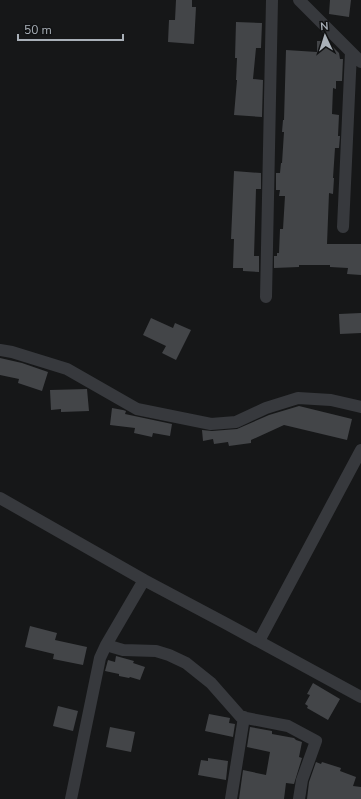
<svg xmlns="http://www.w3.org/2000/svg" width="361" height="799" font-family="'Nunito Sans',sans-serif">
  <rect width="100%" height="100%" fill="#161718"/>
  <path fill="#434548" d="M 176,0 L 192,0 L 192,7 L 196,7 L 194,44 L 168,42 L 169,20 L 175,20 Z
    M 330,0 L 351,0 L 349,17 L 329,14 Z
    M 236,22 L 262,23 L 261,48 L 256,48 L 253,79 L 263,80 L 262,117 L 234,115 L 237,80 L 236,80 L 237,58 L 235,58 Z
    M 317,41 L 327,41 L 339,53 L 340,59 L 343,59 L 342,81 L 336,81 L 336,89 L 333,88 L 332,114 L 339,115 L 338,136 L 340,136 L 339,148 L 335,148 L 333,178 L 334,178 L 333,194 L 329,193 L 327,244 L 361,244 L 361,275 L 347,274 L 348,268 L 330,267 L 330,265 L 299,265 L 299,267 L 274,268 L 274,256 L 277,256 L 277,253 L 279,253 L 280,229 L 283,229 L 285,196 L 279,196 L 280,190 L 276,190 L 276,173 L 280,173 L 281,163 L 282,163 L 284,132 L 282,132 L 283,120 L 284,120 L 286,50 L 317,52 Z
    M 234,171 L 261,173 L 261,189 L 256,189 L 254,256 L 259,256 L 259,272 L 243,271 L 243,268 L 233,268 L 234,239 L 231,239 Z
    M 361,313 L 361,333 L 340,334 L 339,314 Z
    M 151,318 L 173,328 L 175,323 L 191,330 L 176,360 L 162,353 L 166,346 L 143,335 Z
    M 0,358 L 22,363 L 48,372 L 42,391 L 18,383 L 19,379 L 0,375 Z
    M 87,389 L 89,411 L 61,412 L 61,409 L 51,410 L 50,390 Z
    M 299,406 L 352,419 L 347,440 L 284,425 L 251,440 L 251,443 L 229,446 L 228,442 L 214,444 L 213,439 L 203,441 L 202,430 L 212,431 L 237,429 L 269,415 Z
    M 112,408 L 123,410 L 126,411 L 125,414 L 172,424 L 170,436 L 153,433 L 152,437 L 134,433 L 135,428 L 110,425 Z
    M 30,626 L 57,633 L 55,640 L 87,647 L 83,665 L 53,659 L 54,654 L 25,647 Z
    M 116,656 L 134,661 L 133,663 L 145,667 L 140,680 L 130,677 L 129,678 L 119,676 L 119,674 L 105,671 L 108,660 L 115,662 Z
    M 313,683 L 340,699 L 328,720 L 307,708 L 308,706 L 305,704 L 310,695 L 307,694 Z
    M 58,706 L 78,711 L 73,731 L 53,726 Z
    M 209,714 L 230,718 L 229,723 L 235,724 L 233,737 L 205,731 Z
    M 110,727 L 135,732 L 131,752 L 106,747 Z
    M 250,727 L 272,731 L 272,734 L 294,738 L 296,740 L 302,742 L 299,757 L 302,758 L 294,784 L 286,783 L 284,799 L 239,799 L 243,770 L 266,775 L 270,752 L 247,747 Z
    M 208,758 L 228,761 L 226,780 L 198,775 L 201,760 L 208,761 Z
    M 316,762 L 321,764 L 322,762 L 341,768 L 340,771 L 356,777 L 353,786 L 361,787 L 361,799 L 307,799 L 309,782 Z"/>
  <g fill="none" stroke-linecap="round" stroke-linejoin="round">
    <path stroke="#37393d" stroke-width="12" d="M 299,0 L 361,62
      M 343,227 L 351,52
      M 266,297 L 272,0
      M 0,350 L 12,352 L 67,369 L 137,409 L 211,424 L 236,422 L 266,408 L 298,398 L 331,400 L 361,407
      M 0,498 L 144,580 L 225,623 L 361,697
      M 259,641 L 361,450
      M 106,645 L 123,650 L 156,651 L 169,655 L 186,663 L 211,683 L 241,717 L 288,726 L 316,741 L 302,780 L 299,799
      M 71,799 L 100,658 L 106,645 L 144,580
      M 231,799 L 244,717"/>
  </g>
  <g transform="translate(325 36) rotate(356)" stroke="#111213" stroke-width="3" paint-order="stroke">
  <path d="M0-3L7 15L0 10L-7 15Z" fill="#a9b0b8"/>
  <text y="-6" font-size="11" font-weight="bold" text-anchor="middle" fill="#a9b0b8">N</text>
  </g>
  <path d="M18 34v6h105v-6" fill="none" stroke="#a9b0b8" stroke-width="2"/>
  <text x="24" y="34" font-size="12" fill="#a9b0b8" stroke="#111213" stroke-width="3" paint-order="stroke">50 m</text>
</svg>
